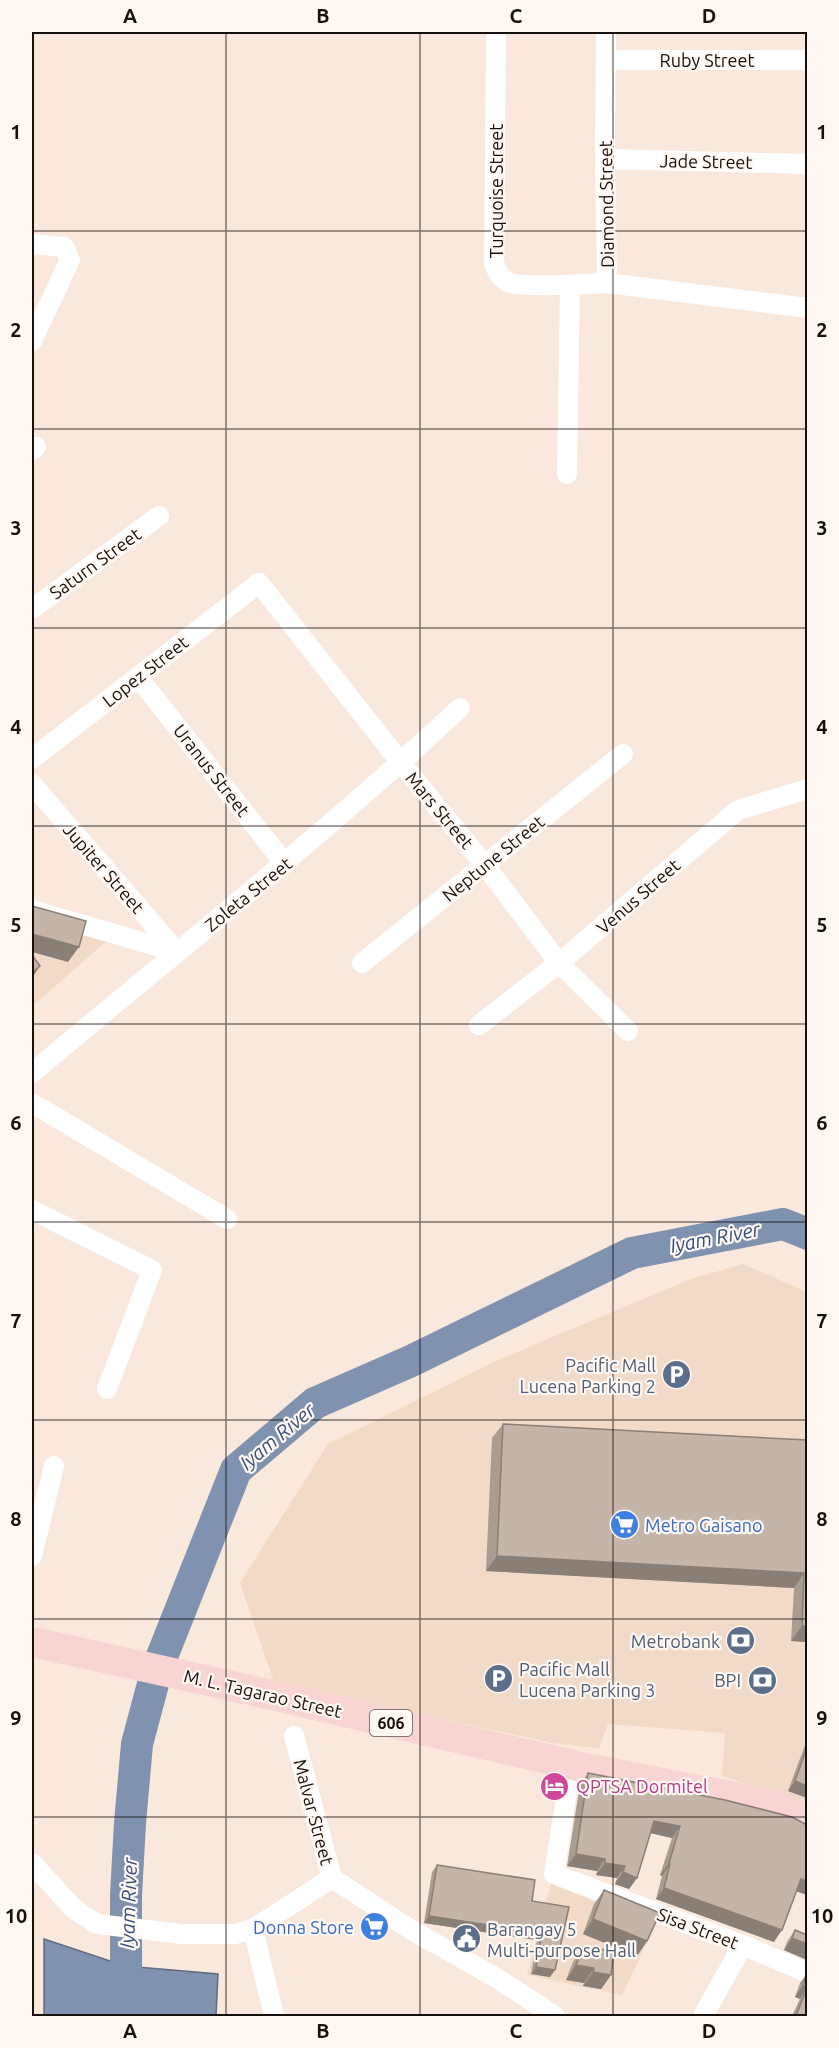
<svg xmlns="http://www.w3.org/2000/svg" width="839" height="2048" font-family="Ubuntu,sans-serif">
  <rect width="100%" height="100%" fill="#f9e8db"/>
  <path fill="#f1dac8" d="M 32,917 L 108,940 L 32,1006 Z
    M 743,1264 L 807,1292 L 807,1804 L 722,1776 L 725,1733 L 608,1724 L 599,1748 L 552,1743 L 274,1682 L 240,1583 L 328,1444 L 498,1360 L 691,1279 Z
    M 551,1884 L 655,1926 L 622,1995 L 527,1975 Z"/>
  <path fill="#7f93b0" stroke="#606c7f" stroke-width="1.5" d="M 44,1939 L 125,1966 L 218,1974 L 216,2016 L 44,2016 Z"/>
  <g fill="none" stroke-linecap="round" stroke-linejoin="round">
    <path stroke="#7f93b0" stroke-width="32" d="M 126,2016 L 126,1895 L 130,1823 L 137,1744 L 157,1669 L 236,1470 L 315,1403 L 411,1361 L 632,1253 L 783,1224 L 808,1234"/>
    <path stroke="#fff" stroke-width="20" d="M 496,32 L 494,263 C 497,272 500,277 508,282 C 520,288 590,284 607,283
      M 606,32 L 605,159 L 607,283 L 808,308
      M 606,60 L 808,60
      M 605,159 L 808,164
      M 32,244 L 64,247 L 70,260 L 32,341
      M 32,450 L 36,447
      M 567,474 L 570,285
      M 32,609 L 159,516
      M 138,677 L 285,864
      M 32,759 L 259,583 L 401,763 L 484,864 L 559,963 L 628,1031
      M 32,784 L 177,952
      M 32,910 L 177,952
      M 362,963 L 623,754
      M 479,1025 L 559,963 L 738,810 L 808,789
      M 32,1073 C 175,953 322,836 460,708
      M 32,1103 L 227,1219
      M 32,1210 L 152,1270 L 107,1389
      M 32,1556 L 54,1466
      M 294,1736 L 332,1878 L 413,1931 L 495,1977 L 555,2016
      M 571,1765 L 554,1874 L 743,1945 L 808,1973
      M 32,1863 L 74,1909 L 97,1924 L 182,1934 L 235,1934 L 253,1929 L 332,1878
      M 253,1929 L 274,2016
      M 703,2016 L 743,1945"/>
    <path stroke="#f8d4d3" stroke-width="30" d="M 32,1642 L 250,1690 L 586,1768 L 775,1805 L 808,1822"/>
  </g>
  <path fill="#a99c91" d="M 503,1424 L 807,1440 L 807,1642 L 791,1641 L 794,1588 L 486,1571 L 492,1438 Z
    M 807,1741 L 807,1798 L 788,1791 L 805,1745 Z
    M 588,1773 L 796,1892 L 774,1942 L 656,1899 L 662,1876 L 660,1875 L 672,1838 L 650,1833 L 637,1878 L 629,1889 L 615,1884 L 617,1878 L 596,1875 L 597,1871 L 567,1866 L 580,1784 Z
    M 437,1865 L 532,1901 L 569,1907 L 550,1977 L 531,1974 L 537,1940 L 424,1923 L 432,1872 Z
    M 604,1890 L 647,1941 L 637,1956 L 583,1934 L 594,1904 Z
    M 795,1930 L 807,1935 L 807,1960 L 784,1950 L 787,1942 Z
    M 583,1947 L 611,1975 L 601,1989 L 583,1986 L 584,1983 L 566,1980 L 573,1962 Z
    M 807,1973 L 807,2016 L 792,2016 L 800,1999 L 795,1997 L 800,1983 Z"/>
  <path fill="#8a7f76" d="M 32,934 L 79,947 L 68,962 L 32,952 Z
    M 40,966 L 32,978 L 32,973 Z
    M 497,1556 L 804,1573 L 794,1588 L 486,1571 Z
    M 802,1626 L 807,1626 L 807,1642 L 791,1641 Z
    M 795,1781 L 807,1786 L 807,1798 L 788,1791 Z
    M 654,1821 L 680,1826 L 672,1838 L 646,1832 Z
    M 576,1854 L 605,1859 L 597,1871 L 567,1866 Z
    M 605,1863 L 625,1866 L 617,1878 L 596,1875 Z
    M 669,1863 L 670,1864 L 662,1876 L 660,1875 Z
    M 623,1872 L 637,1878 L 629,1889 L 615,1884 Z
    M 801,1879 L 807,1881 L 807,1895 L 792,1890 Z
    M 664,1888 L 782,1930 L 774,1942 L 656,1899 Z
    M 429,1916 L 542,1933 L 537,1940 L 424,1923 Z
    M 593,1919 L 647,1941 L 637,1956 L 583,1934 Z
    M 792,1938 L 807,1944 L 807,1960 L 784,1950 Z
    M 576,1965 L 594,1968 L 584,1983 L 566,1980 Z
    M 536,1967 L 555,1970 L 550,1977 L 531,1974 Z
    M 593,1972 L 611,1975 L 601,1989 L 583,1986 Z
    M 803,1985 L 807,1987 L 800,1999 L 795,1997 Z"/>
  <path fill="#c5b5a9" stroke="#8a7f76" stroke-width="1.5" d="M 32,906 L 86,921 L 79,947 L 32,934 Z
    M 32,955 L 40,966 L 32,973 Z
    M 503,1424 L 807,1440 L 807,1626 L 802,1626 L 804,1573 L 497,1556 Z
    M 807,1747 L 807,1786 L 795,1781 Z
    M 588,1773 L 725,1800 L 792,1817 L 807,1825 L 807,1881 L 801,1879 L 782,1930 L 664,1888 L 670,1864 L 669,1863 L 680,1826 L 654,1821 L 637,1878 L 623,1872 L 625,1866 L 605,1863 L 605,1859 L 576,1854 Z
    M 437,1865 L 535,1880 L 532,1901 L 569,1907 L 555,1970 L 536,1967 L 542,1933 L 429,1916 Z
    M 604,1890 L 660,1913 L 647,1941 L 593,1919 Z
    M 795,1930 L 807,1935 L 807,1944 L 792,1938 Z
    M 583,1947 L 614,1951 L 611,1975 L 593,1972 L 594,1968 L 576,1965 Z
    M 807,1974 L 807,1987 L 803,1985 Z
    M 807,1988 L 807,2016 L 796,2016 Z"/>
  <path fill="none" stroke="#17110d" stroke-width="1.5" stroke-opacity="0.55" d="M 226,32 L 226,2016M 420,32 L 420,2016M 613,32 L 613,2016M 32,231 L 808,231M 32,429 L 808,429M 32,628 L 808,628M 32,826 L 808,826M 32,1024 L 808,1024M 32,1222 L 808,1222M 32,1420 L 808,1420M 32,1619 L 808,1619M 32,1817 L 808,1817"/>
  <defs>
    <symbol id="parking-disc" viewBox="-11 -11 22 22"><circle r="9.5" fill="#5c6f8a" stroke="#fef7f2"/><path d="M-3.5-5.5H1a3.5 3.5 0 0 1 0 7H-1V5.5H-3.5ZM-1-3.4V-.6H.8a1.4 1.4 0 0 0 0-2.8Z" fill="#fff"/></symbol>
    <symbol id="supermarket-disc" viewBox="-11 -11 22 22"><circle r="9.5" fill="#3f7fe0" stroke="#fef7f2"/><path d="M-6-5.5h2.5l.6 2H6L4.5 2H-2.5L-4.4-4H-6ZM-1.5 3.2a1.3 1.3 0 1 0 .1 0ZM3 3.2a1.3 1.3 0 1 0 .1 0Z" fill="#fff"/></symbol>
    <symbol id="bank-disc" viewBox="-11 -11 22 22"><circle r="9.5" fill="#5c6f8a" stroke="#fef7f2"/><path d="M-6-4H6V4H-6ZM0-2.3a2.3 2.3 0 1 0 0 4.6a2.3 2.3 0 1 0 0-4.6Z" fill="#fff"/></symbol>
    <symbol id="hotel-disc" viewBox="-11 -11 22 22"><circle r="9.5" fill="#d1479c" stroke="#fef7f2"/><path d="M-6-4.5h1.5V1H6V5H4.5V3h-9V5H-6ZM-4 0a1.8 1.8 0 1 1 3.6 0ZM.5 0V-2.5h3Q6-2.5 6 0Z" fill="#fff"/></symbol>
    <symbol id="civic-disc" viewBox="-11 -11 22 22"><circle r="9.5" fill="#5c6f8a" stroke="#fef7f2"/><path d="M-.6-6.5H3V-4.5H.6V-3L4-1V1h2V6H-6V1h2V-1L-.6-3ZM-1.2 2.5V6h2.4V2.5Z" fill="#fff"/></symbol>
  </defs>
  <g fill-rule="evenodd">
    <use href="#parking-disc" x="660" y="1358" width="33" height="33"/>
    <use href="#supermarket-disc" x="608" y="1508" width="33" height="33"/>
    <use href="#bank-disc" x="724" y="1624" width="33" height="33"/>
    <use href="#parking-disc" x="482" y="1662" width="33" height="33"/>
    <use href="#bank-disc" x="746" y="1664" width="33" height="33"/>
    <use href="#hotel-disc" x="538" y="1770" width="33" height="33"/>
    <use href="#supermarket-disc" x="358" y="1910" width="33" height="33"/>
    <use href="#civic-disc" x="450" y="1922" width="33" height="33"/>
  </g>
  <g text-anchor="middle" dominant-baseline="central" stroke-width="4.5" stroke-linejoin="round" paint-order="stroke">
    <rect fill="#fef7f2" stroke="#5c5652" stroke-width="1.5" x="370" y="1710" width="42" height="26" rx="4.5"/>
    <g font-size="16" font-weight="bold" fill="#17110d">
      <text x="391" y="1723">606</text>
    </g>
    <g font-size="18" fill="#17110d" stroke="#fef7f2">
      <text x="707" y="60">Ruby Street</text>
      <text transform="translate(706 161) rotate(1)">Jade Street</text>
      <text transform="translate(496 191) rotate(-90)">Turquoise Street</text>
      <text transform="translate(606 204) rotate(-91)">Diamond Street</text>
      <text transform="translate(95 563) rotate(-36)">Saturn Street</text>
      <text transform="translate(145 671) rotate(-38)">Lopez Street</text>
      <text transform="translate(212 770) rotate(52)">Uranus Street</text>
      <text transform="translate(440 810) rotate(50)">Mars Street</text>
      <text transform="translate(493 858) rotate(-39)">Neptune Street</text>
      <text transform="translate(104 868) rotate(49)">Jupiter Street</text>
      <text transform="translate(248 894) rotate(-39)">Zoleta Street</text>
      <text transform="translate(638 896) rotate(-41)">Venus Street</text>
      <text transform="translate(263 1693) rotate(13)">M. L. Tagarao Street</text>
      <text transform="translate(314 1812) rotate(75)">Malvar Street</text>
      <text transform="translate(698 1928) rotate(21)">Sisa Street</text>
    </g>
    <g font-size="18" fill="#4e5e75" stroke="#fef7f2" text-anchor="end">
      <text x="656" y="1365">Pacific Mall<tspan x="656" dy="21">Lucena Parking 2</tspan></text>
      <text x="720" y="1641">Metrobank</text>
      <text x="519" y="1669" text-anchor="start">Pacific Mall<tspan x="519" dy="21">Lucena Parking 3</tspan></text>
      <text x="741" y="1680">BPI</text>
      <text x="487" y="1929" text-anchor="start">Barangay 5<tspan x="487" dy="21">Multi-purpose Hall</tspan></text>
    </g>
    <g font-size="18" fill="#366cbe" stroke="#fef7f2" text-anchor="start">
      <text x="645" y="1525">Metro Gaisano</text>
      <text x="354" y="1927" text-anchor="end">Donna Store</text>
    </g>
    <g font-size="18" fill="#b23c85" stroke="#fef7f2" text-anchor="start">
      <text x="576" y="1786">QPTSA Dormitel</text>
    </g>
    <g font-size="20" font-style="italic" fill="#34517c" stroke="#fef7f2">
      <text transform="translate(715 1237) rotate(-11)">Iyam River</text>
      <text transform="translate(277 1436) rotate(-40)">Iyam River</text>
      <text transform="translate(128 1903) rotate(-88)">Iyam River</text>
    </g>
  </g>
  <rect width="839" height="2048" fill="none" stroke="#fef7f2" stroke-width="66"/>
  <rect x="33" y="33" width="773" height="1982" fill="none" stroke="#17110d" stroke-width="2"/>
  <g font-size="20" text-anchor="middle" font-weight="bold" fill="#17110d">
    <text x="130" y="23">A</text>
    <text x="323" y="23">B</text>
    <text x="516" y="23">C</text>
    <text x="709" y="23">D</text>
    <text x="16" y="139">1</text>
    <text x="822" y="139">1</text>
    <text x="16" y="337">2</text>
    <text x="822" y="337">2</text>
    <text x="16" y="535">3</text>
    <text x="822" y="535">3</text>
    <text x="16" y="734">4</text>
    <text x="822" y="734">4</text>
    <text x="16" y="932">5</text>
    <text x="822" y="932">5</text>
    <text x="16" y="1130">6</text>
    <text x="822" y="1130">6</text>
    <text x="16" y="1328">7</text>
    <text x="822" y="1328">7</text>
    <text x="16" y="1526">8</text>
    <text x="822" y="1526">8</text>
    <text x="16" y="1725">9</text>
    <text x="822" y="1725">9</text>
    <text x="16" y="1923">10</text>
    <text x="822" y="1923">10</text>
    <text x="130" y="2038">A</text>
    <text x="323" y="2038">B</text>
    <text x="516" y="2038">C</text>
    <text x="709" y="2038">D</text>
  </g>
</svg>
